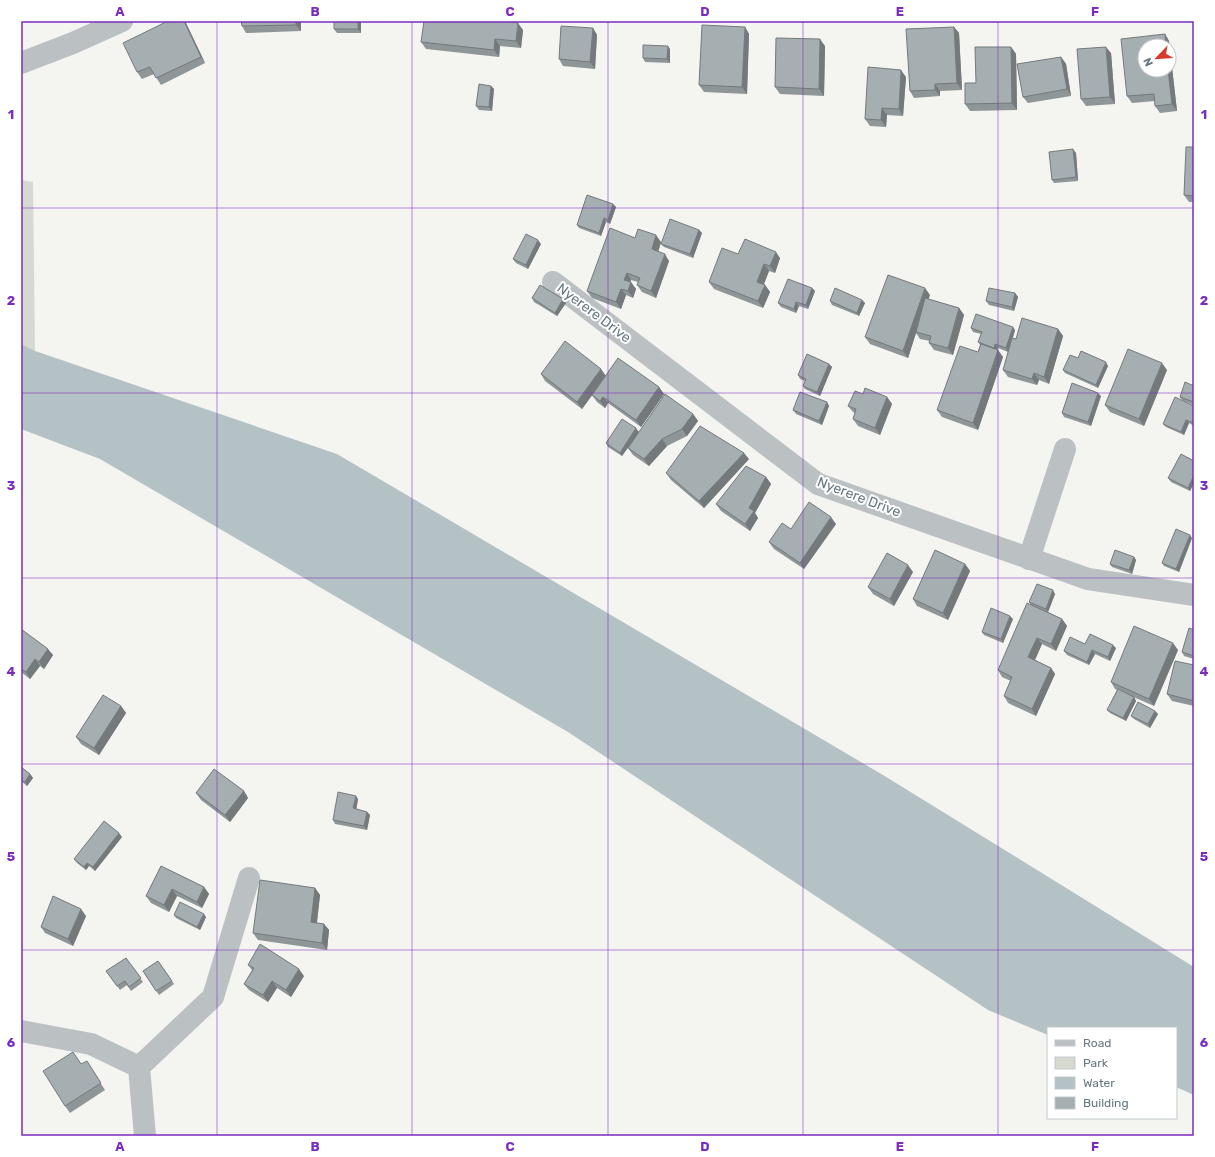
<svg xmlns="http://www.w3.org/2000/svg" width="1215" height="1157" font-family="Rubik,sans-serif">
  <rect width="100%" height="100%" fill="#f4f4f1"/>
  <path fill="#d5d9d0" d="M 21,180 L 33,182 L 35,351 L 21,344 Z"/>
  <path fill="#b4c2c5" d="M 21,344 L 35,351 L 337,454 L 883,775 L 1194,967 L 1194,1095 L 1176,1087 L 1176,1028 L 1048,1028 L 1048,1035 L 988,1010 L 568,732 L 100,459 L 21,429 Z"/>
  <g fill="none" stroke-linecap="round" stroke-linejoin="round">
    <path stroke="#bbc1c3" stroke-width="22" d="M 21,63 L 73,43 L 122,21
      M 553,282 L 818,484 L 1088,579 L 1194,595
      M 1029,559 L 1065,449
      M 21,1031 L 91,1044 L 139,1067
      M 139,1067 L 213,997 L 249,878
      M 139,1067 L 145,1136"/>
  </g>
  <path fill="#8e9698" d="M 185,21 L 205,63 L 161,85 L 154,74 L 142,79 L 137,72 Z
    M 301,21 L 301,31 L 246,33 L 242,26 Z
    M 361,21 L 361,33 L 337,33 L 334,29 Z
    M 745,27 L 749,34 L 747,94 L 704,92 L 699,85 Z
    M 954,27 L 959,33 L 962,90 L 940,91 L 940,96 L 914,98 L 910,91 Z
    M 593,28 L 597,35 L 595,69 L 563,66 L 559,59 Z
    M 523,30 L 521,48 L 500,46 L 499,57 L 426,49 L 421,42 Z
    M 1165,34 L 1169,41 L 1177,111 L 1160,113 L 1155,106 L 1155,101 L 1132,103 L 1127,96 Z
    M 825,46 L 824,96 L 780,94 L 775,87 Z
    M 1011,47 L 1016,54 L 1017,110 L 970,111 L 965,104 L 976,83 Z
    M 670,49 L 670,63 L 645,62 L 643,58 Z
    M 1111,53 L 1115,104 L 1086,106 L 1081,99 Z
    M 1061,57 L 1066,64 L 1071,96 L 1028,103 L 1023,97 Z
    M 906,77 L 903,116 L 887,115 L 886,127 L 870,126 L 865,119 Z
    M 491,86 L 494,89 L 492,111 L 479,110 L 476,106 Z
    M 1194,147 L 1194,202 L 1189,202 L 1184,195 Z
    M 1076,153 L 1078,181 L 1054,183 L 1052,180 Z
    M 613,204 L 616,207 L 610,224 L 606,222 L 601,236 L 579,228 L 577,225 Z
    M 699,230 L 702,233 L 693,258 L 664,247 L 661,244 Z
    M 635,238 L 661,242 L 658,252 L 669,261 L 656,298 L 642,292 L 637,285 L 638,282 L 631,280 L 630,282 L 636,289 L 633,298 L 626,295 L 621,309 L 592,298 L 587,291 Z
    M 541,244 L 528,269 L 516,263 L 513,259 Z
    M 738,254 L 780,258 L 775,273 L 769,271 L 764,284 L 765,285 L 770,292 L 763,308 L 714,289 L 709,282 Z
    M 812,288 L 815,291 L 808,309 L 799,306 L 796,313 L 781,307 L 778,303 Z
    M 1015,293 L 1018,297 L 1014,311 L 989,305 L 986,301 Z
    M 930,295 L 928,299 L 959,308 L 964,315 L 953,355 L 934,350 L 929,343 L 930,341 L 920,339 L 916,333 L 908,358 L 870,344 L 865,337 Z
    M 532,298 L 566,303 L 557,316 L 534,302 Z
    M 862,300 L 865,303 L 859,316 L 832,305 L 830,301 Z
    M 971,328 L 1015,330 L 1013,338 L 1016,339 L 1058,329 L 1063,336 L 1049,384 L 1039,380 L 1037,385 L 1008,377 L 1003,370 L 1008,352 L 998,348 L 997,349 L 1003,357 L 978,430 L 942,417 L 937,410 L 978,352 L 980,345 L 978,342 L 981,334 L 973,332 Z
    M 829,364 L 832,367 L 820,396 L 805,389 L 803,386 L 805,381 L 800,379 L 798,375 Z
    M 1108,366 L 1098,388 L 1065,373 L 1063,370 Z
    M 1167,370 L 1144,426 L 1110,412 L 1105,405 Z
    M 541,374 L 606,376 L 659,387 L 664,394 L 641,427 L 608,403 L 605,408 L 597,402 L 592,395 L 598,387 L 582,409 L 545,381 Z
    M 1194,386 L 1194,405 L 1182,400 L 1180,397 Z
    M 863,394 L 887,397 L 892,404 L 880,435 L 858,426 L 853,419 L 855,413 L 853,412 L 848,406 Z
    M 1101,396 L 1091,426 L 1064,417 L 1062,413 Z
    M 827,402 L 829,406 L 822,425 L 796,414 L 793,410 Z
    M 1194,406 L 1194,426 L 1189,423 L 1184,435 L 1166,427 L 1163,424 Z
    M 693,414 L 698,421 L 687,436 L 667,446 L 649,466 L 633,455 L 628,448 Z
    M 639,432 L 622,456 L 608,447 L 606,443 Z
    M 749,459 L 704,508 L 671,480 L 666,473 Z
    M 1194,461 L 1194,483 L 1190,491 L 1171,482 L 1168,478 Z
    M 766,477 L 771,484 L 755,513 L 758,518 L 750,531 L 721,511 L 716,504 Z
    M 836,524 L 804,569 L 774,549 L 769,542 L 791,529 Z
    M 1192,538 L 1179,572 L 1164,566 L 1162,563 Z
    M 1134,557 L 1136,560 L 1132,574 L 1112,567 L 1110,564 Z
    M 965,564 L 970,571 L 948,620 L 917,606 L 913,599 Z
    M 913,572 L 894,606 L 873,594 L 868,587 Z
    M 1055,594 L 1048,612 L 1062,619 L 1067,626 L 1056,651 L 1042,644 L 1035,660 L 1051,668 L 1055,674 L 1036,716 L 1008,703 L 1004,696 L 1011,681 L 1002,677 L 998,670 L 1031,605 L 1029,602 Z
    M 1013,619 L 1003,643 L 984,635 L 982,632 Z
    M 21,629 L 53,655 L 44,669 L 40,666 L 30,679 L 21,672 Z
    M 1194,630 L 1194,659 L 1184,656 L 1182,652 Z
    M 1085,644 L 1116,648 L 1110,661 L 1095,654 L 1089,665 L 1067,655 L 1064,651 Z
    M 1178,650 L 1154,706 L 1131,696 L 1134,697 L 1136,701 L 1126,721 L 1110,713 L 1107,710 L 1117,690 L 1115,689 L 1111,682 Z
    M 1194,665 L 1194,706 L 1172,701 L 1167,694 Z
    M 121,706 L 126,713 L 99,755 L 81,744 L 76,737 Z
    M 1155,711 L 1158,714 L 1150,728 L 1134,719 L 1131,716 Z
    M 21,767 L 30,774 L 33,778 L 27,786 L 21,781 Z
    M 244,791 L 248,798 L 230,822 L 201,800 L 196,793 Z
    M 358,799 L 356,809 L 367,812 L 370,815 L 367,830 L 335,824 L 333,820 Z
    M 122,837 L 95,871 L 89,866 L 86,870 L 77,863 L 74,859 Z
    M 161,866 L 204,887 L 209,894 L 202,908 L 177,896 L 169,912 L 151,903 L 146,896 Z
    M 315,888 L 320,895 L 317,923 L 324,924 L 329,930 L 327,950 L 258,940 L 253,933 Z
    M 174,915 L 206,917 L 200,930 L 176,918 Z
    M 86,916 L 73,946 L 45,933 L 41,927 Z
    M 126,958 L 143,982 L 131,991 L 127,985 L 120,990 L 106,971 Z
    M 158,961 L 174,984 L 159,995 L 143,971 Z
    M 248,965 L 304,976 L 291,997 L 277,988 L 268,1002 L 249,990 L 244,984 L 252,970 Z
    M 81,1064 L 91,1068 L 105,1090 L 70,1113 L 65,1106 Z"/>
  <path fill="#747a7c" d="M 184,21 L 185,21 L 205,63 L 201,57 Z
    M 296,21 L 301,21 L 301,31 L 296,25 Z
    M 358,21 L 361,21 L 361,33 L 358,29 Z
    M 518,23 L 523,30 L 521,48 L 516,41 Z
    M 745,27 L 749,34 L 747,94 L 742,87 Z
    M 954,27 L 959,33 L 962,90 L 957,83 Z
    M 593,28 L 597,35 L 595,69 L 590,62 Z
    M 1165,34 L 1169,41 L 1177,111 L 1172,104 L 1168,70 L 1169,70 L 1169,46 L 1166,46 Z
    M 495,39 L 500,46 L 499,57 L 494,50 Z
    M 820,39 L 825,46 L 824,96 L 819,89 Z
    M 668,46 L 670,49 L 670,63 L 667,59 Z
    M 1011,47 L 1016,54 L 1017,110 L 1012,103 Z
    M 1106,47 L 1111,53 L 1115,104 L 1110,97 Z
    M 1061,57 L 1066,64 L 1071,96 L 1067,89 Z
    M 901,70 L 906,77 L 903,116 L 899,109 Z
    M 935,84 L 940,91 L 940,96 L 935,90 Z
    M 491,86 L 494,89 L 492,111 L 489,107 Z
    M 882,108 L 887,115 L 886,127 L 881,120 Z
    M 1073,149 L 1076,153 L 1078,181 L 1076,177 Z
    M 613,204 L 616,207 L 610,224 L 608,220 Z
    M 604,218 L 606,222 L 601,236 L 599,233 Z
    M 699,230 L 702,233 L 693,258 L 690,254 Z
    M 656,235 L 661,242 L 657,256 L 652,249 Z
    M 538,240 L 541,244 L 528,269 L 526,265 Z
    M 776,252 L 780,258 L 775,273 L 770,266 Z
    M 665,254 L 669,261 L 656,298 L 651,291 Z
    M 764,264 L 769,271 L 762,289 L 757,282 Z
    M 627,273 L 631,280 L 629,286 L 624,280 Z
    M 631,282 L 636,289 L 633,298 L 628,291 Z
    M 765,285 L 770,292 L 763,308 L 758,301 Z
    M 812,288 L 815,291 L 808,309 L 806,305 Z
    M 925,288 L 930,295 L 917,332 L 916,332 L 916,333 L 908,358 L 903,351 Z
    M 621,289 L 626,295 L 621,309 L 616,302 Z
    M 1015,293 L 1018,297 L 1014,311 L 1012,307 Z
    M 563,299 L 566,303 L 557,316 L 555,313 Z
    M 862,300 L 865,303 L 859,316 L 857,313 Z
    M 796,302 L 799,306 L 796,313 L 794,309 Z
    M 959,308 L 964,315 L 953,355 L 948,348 Z
    M 1013,327 L 1015,330 L 1008,352 L 1006,348 Z
    M 1058,329 L 1063,336 L 1049,384 L 1044,377 Z
    M 995,344 L 998,348 L 997,351 L 994,348 Z
    M 998,350 L 1003,357 L 978,430 L 973,423 Z
    M 1106,362 L 1108,366 L 1098,388 L 1096,385 Z
    M 1162,363 L 1167,370 L 1144,426 L 1139,419 Z
    M 829,364 L 832,367 L 820,396 L 817,392 Z
    M 601,369 L 606,376 L 582,409 L 577,402 Z
    M 1034,373 L 1039,380 L 1037,385 L 1032,379 Z
    M 659,387 L 664,394 L 641,427 L 636,420 Z
    M 1098,393 L 1101,396 L 1091,426 L 1088,422 Z
    M 603,397 L 608,403 L 605,408 L 600,401 Z
    M 887,397 L 892,404 L 880,435 L 875,428 Z
    M 827,402 L 829,406 L 822,425 L 819,421 Z
    M 693,414 L 698,421 L 687,436 L 682,429 Z
    M 1186,420 L 1189,423 L 1184,435 L 1181,432 Z
    M 636,428 L 639,432 L 622,456 L 620,453 Z
    M 662,439 L 667,446 L 649,466 L 644,459 Z
    M 744,453 L 749,459 L 704,508 L 699,501 Z
    M 1194,475 L 1194,483 L 1190,491 L 1188,488 Z
    M 766,477 L 771,484 L 755,513 L 758,518 L 750,531 L 745,524 L 749,508 Z
    M 831,517 L 836,524 L 804,569 L 800,563 Z
    M 1190,535 L 1192,538 L 1179,572 L 1176,569 Z
    M 1134,557 L 1136,560 L 1132,574 L 1129,570 Z
    M 965,564 L 970,571 L 948,620 L 943,613 Z
    M 908,565 L 913,572 L 894,606 L 890,599 Z
    M 1053,590 L 1055,594 L 1048,612 L 1046,609 Z
    M 1010,616 L 1013,619 L 1003,643 L 1001,639 Z
    M 1062,619 L 1067,626 L 1056,651 L 1051,644 Z
    M 1037,638 L 1042,644 L 1033,664 L 1028,657 Z
    M 1173,643 L 1178,650 L 1154,706 L 1149,699 Z
    M 1113,645 L 1116,648 L 1110,661 L 1108,657 Z
    M 48,649 L 53,655 L 44,669 L 39,662 Z
    M 1092,650 L 1095,654 L 1089,665 L 1087,662 Z
    M 35,659 L 40,666 L 30,679 L 26,672 Z
    M 1051,668 L 1055,674 L 1036,716 L 1032,709 Z
    M 1134,697 L 1136,701 L 1126,721 L 1123,718 Z
    M 121,706 L 126,713 L 99,755 L 94,748 Z
    M 1155,711 L 1158,714 L 1150,728 L 1148,724 Z
    M 30,774 L 33,778 L 27,786 L 25,782 Z
    M 244,791 L 248,798 L 230,822 L 225,815 Z
    M 356,796 L 358,799 L 356,812 L 353,808 Z
    M 367,812 L 370,815 L 367,830 L 364,826 Z
    M 119,833 L 122,837 L 95,871 L 93,867 Z
    M 87,863 L 89,866 L 86,870 L 84,867 Z
    M 204,887 L 209,894 L 202,908 L 197,902 Z
    M 315,888 L 320,895 L 316,929 L 311,922 Z
    M 172,889 L 177,896 L 169,912 L 164,905 Z
    M 81,909 L 86,916 L 73,946 L 68,939 Z
    M 204,914 L 206,917 L 200,930 L 197,927 Z
    M 324,924 L 329,930 L 327,950 L 322,943 Z
    M 299,969 L 304,976 L 291,997 L 286,990 Z
    M 272,981 L 277,988 L 268,1002 L 263,995 Z"/>
  <path fill="#a5aeb1" stroke="#747a7c" d="M 168,21 L 184,21 L 201,57 L 156,78 L 150,67 L 137,72 L 123,43 Z
    M 241,21 L 296,21 L 296,25 L 242,26 Z
    M 334,21 L 358,21 L 358,29 L 334,29 Z
    M 424,21 L 504,21 L 518,23 L 516,41 L 495,39 L 494,50 L 421,42 Z
    M 702,25 L 745,27 L 742,87 L 699,85 Z
    M 561,26 L 593,28 L 590,62 L 559,59 Z
    M 954,27 L 957,83 L 935,84 L 935,90 L 910,91 L 906,29 Z
    M 1165,34 L 1166,46 L 1145,46 L 1145,70 L 1168,70 L 1172,104 L 1155,106 L 1154,94 L 1127,96 L 1121,39 Z
    M 776,38 L 820,39 L 819,89 L 775,87 Z
    M 643,45 L 668,46 L 667,59 L 643,58 Z
    M 975,47 L 1011,47 L 1012,103 L 965,104 L 965,83 L 976,83 Z
    M 1106,47 L 1110,97 L 1081,99 L 1077,49 Z
    M 1061,57 L 1067,89 L 1023,97 L 1017,64 Z
    M 868,67 L 901,70 L 899,109 L 882,108 L 881,120 L 865,119 Z
    M 479,84 L 491,86 L 489,107 L 476,106 Z
    M 1186,147 L 1194,147 L 1194,196 L 1184,195 Z
    M 1073,149 L 1076,177 L 1052,180 L 1049,152 Z
    M 587,195 L 613,204 L 608,220 L 604,218 L 599,233 L 577,225 Z
    M 670,219 L 699,230 L 690,254 L 661,244 Z
    M 610,228 L 635,238 L 638,229 L 656,235 L 652,249 L 665,254 L 651,291 L 637,285 L 640,278 L 627,273 L 624,280 L 631,282 L 628,291 L 621,289 L 616,302 L 587,291 Z
    M 526,234 L 538,240 L 526,265 L 513,259 Z
    M 745,239 L 776,252 L 770,266 L 764,264 L 757,282 L 765,285 L 758,301 L 709,282 L 722,248 L 738,254 Z
    M 888,275 L 925,288 L 903,351 L 865,337 Z
    M 788,279 L 812,288 L 806,305 L 796,302 L 794,309 L 778,303 Z
    M 540,285 L 563,299 L 555,313 L 532,298 Z
    M 835,288 L 862,300 L 857,313 L 830,301 Z
    M 989,288 L 1015,293 L 1012,307 L 986,301 Z
    M 925,298 L 959,308 L 948,348 L 929,343 L 931,336 L 916,332 Z
    M 976,314 L 1013,327 L 1006,348 L 995,344 L 994,348 L 978,342 L 982,332 L 971,328 Z
    M 1022,318 L 1058,329 L 1044,377 L 1034,373 L 1032,379 L 1003,370 L 1012,338 L 1016,339 Z
    M 565,341 L 601,369 L 577,402 L 541,374 Z
    M 981,344 L 998,350 L 973,423 L 937,410 L 960,346 L 978,352 Z
    M 1128,349 L 1162,363 L 1139,419 L 1105,405 Z
    M 1081,351 L 1106,362 L 1096,385 L 1063,370 L 1070,355 L 1078,358 Z
    M 807,354 L 829,364 L 817,392 L 803,386 L 806,379 L 798,375 Z
    M 618,358 L 659,387 L 636,420 L 603,397 L 600,401 L 592,395 Z
    M 1185,382 L 1194,386 L 1194,402 L 1180,397 Z
    M 1072,383 L 1098,393 L 1088,422 L 1062,413 Z
    M 865,388 L 887,397 L 875,428 L 853,419 L 856,409 L 848,406 L 855,391 L 863,394 Z
    M 800,392 L 827,402 L 819,421 L 793,410 Z
    M 665,394 L 693,414 L 682,429 L 662,439 L 644,459 L 628,448 Z
    M 1175,397 L 1194,406 L 1194,423 L 1186,420 L 1181,432 L 1163,424 Z
    M 622,419 L 636,428 L 620,453 L 606,443 Z
    M 700,426 L 744,453 L 699,501 L 666,473 Z
    M 1181,454 L 1194,461 L 1194,475 L 1188,488 L 1168,478 Z
    M 746,466 L 766,477 L 749,508 L 754,511 L 745,524 L 716,504 Z
    M 809,502 L 831,517 L 800,563 L 769,542 L 782,523 L 791,529 Z
    M 1176,529 L 1190,535 L 1176,569 L 1162,563 Z
    M 935,550 L 965,564 L 943,613 L 913,599 Z
    M 1115,550 L 1134,557 L 1129,570 L 1110,564 Z
    M 887,553 L 908,565 L 890,599 L 868,587 Z
    M 1037,584 L 1053,590 L 1046,609 L 1029,602 Z
    M 1027,603 L 1062,619 L 1051,644 L 1037,638 L 1028,657 L 1051,668 L 1032,709 L 1004,696 L 1012,677 L 998,670 Z
    M 991,608 L 1010,616 L 1001,639 L 982,632 Z
    M 1134,626 L 1173,643 L 1149,699 L 1111,682 Z
    M 1189,628 L 1194,630 L 1194,656 L 1182,652 Z
    M 21,629 L 48,649 L 39,662 L 35,659 L 26,672 L 21,669 Z
    M 1090,634 L 1113,645 L 1108,657 L 1092,650 L 1087,662 L 1064,651 L 1070,637 L 1085,644 Z
    M 1175,661 L 1194,665 L 1194,701 L 1167,694 Z
    M 1118,689 L 1134,697 L 1123,718 L 1107,710 Z
    M 103,695 L 121,706 L 94,748 L 76,737 Z
    M 1138,702 L 1155,711 L 1148,724 L 1131,716 Z
    M 21,767 L 30,774 L 25,782 L 21,780 Z
    M 214,769 L 244,791 L 225,815 L 196,793 Z
    M 338,792 L 356,796 L 353,808 L 367,812 L 364,826 L 333,820 Z
    M 104,821 L 119,833 L 93,867 L 87,863 L 84,867 L 74,859 Z
    M 161,866 L 204,887 L 197,902 L 172,889 L 164,905 L 146,896 Z
    M 260,880 L 315,888 L 311,922 L 324,924 L 322,943 L 253,933 Z
    M 53,896 L 81,909 L 68,939 L 41,927 Z
    M 180,902 L 204,914 L 197,927 L 174,915 Z
    M 260,944 L 299,969 L 286,990 L 272,981 L 263,995 L 244,984 L 254,968 L 248,965 Z
    M 126,958 L 141,978 L 129,987 L 125,981 L 117,986 L 106,971 Z
    M 158,961 L 172,981 L 156,991 L 143,971 Z
    M 73,1052 L 81,1064 L 87,1061 L 101,1083 L 65,1106 L 43,1071 Z"/>
  <path fill="none" stroke="#7b2cbf" stroke-width="1" stroke-opacity="0.55" d="M 217,21 L 217,1136M 412,21 L 412,1136M 608,21 L 608,1136M 803,21 L 803,1136M 998,21 L 998,1136M 21,208 L 1194,208M 21,393 L 1194,393M 21,578 L 1194,578M 21,764 L 1194,764M 21,950 L 1194,950"/>
  <g text-anchor="middle" dominant-baseline="central" stroke-width="4" stroke-linejoin="round" paint-order="stroke">
    <g font-size="14" fill="#657880" stroke="#fff">
      <text transform="translate(594 313) rotate(37)">Nyerere Drive</text>
      <text transform="translate(859 497) rotate(21)">Nyerere Drive</text>
    </g>
  </g>
  <rect width="1215" height="1157" fill="none" stroke="#ffffff" stroke-width="44"/>
  <rect x="1047" y="1027" width="130" height="92" fill="#ffffff" stroke="#c1c9cc"/>
  <rect x="1055" y="1040" width="20" height="6" fill="#bbc1c3" stroke="#c1c9cc"/>
  <text x="1083" y="1047" font-size="12" fill="#657880">Road</text>
  <rect x="1055" y="1057" width="20" height="12" fill="#d5d9d0" stroke="#c1c9cc"/>
  <text x="1083" y="1067" font-size="12" fill="#657880">Park</text>
  <rect x="1055" y="1077" width="20" height="12" fill="#b4c2c5" stroke="#c1c9cc"/>
  <text x="1083" y="1087" font-size="12" fill="#657880">Water</text>
  <rect x="1055" y="1097" width="20" height="12" fill="#a5aeb1" stroke="#c1c9cc"/>
  <text x="1083" y="1107" font-size="12" fill="#657880">Building</text>
  <g transform="translate(1157 58) rotate(245)"><circle r="19" fill="#ffffff" stroke="#c1c9cc"/>
  <path d="M0-3L7 15L0 10L-7 15Z" fill="#d93a2c"/>
  <text y="-6" font-size="11" font-weight="bold" text-anchor="middle" fill="#657880">N</text>
  </g>
  <rect x="22" y="22" width="1171" height="1113" fill="none" stroke="#7b2cbf" stroke-width="1.5"/>
  <g font-size="13" text-anchor="middle" font-weight="bold" fill="#7b2cbf">
    <text x="120" y="16">A</text>
    <text x="315" y="16">B</text>
    <text x="510" y="16">C</text>
    <text x="705" y="16">D</text>
    <text x="900" y="16">E</text>
    <text x="1095" y="16">F</text>
    <text x="11" y="119">1</text>
    <text x="1204" y="119">1</text>
    <text x="11" y="305">2</text>
    <text x="1204" y="305">2</text>
    <text x="11" y="490">3</text>
    <text x="1204" y="490">3</text>
    <text x="11" y="676">4</text>
    <text x="1204" y="676">4</text>
    <text x="11" y="861">5</text>
    <text x="1204" y="861">5</text>
    <text x="11" y="1047">6</text>
    <text x="1204" y="1047">6</text>
    <text x="120" y="1151">A</text>
    <text x="315" y="1151">B</text>
    <text x="510" y="1151">C</text>
    <text x="705" y="1151">D</text>
    <text x="900" y="1151">E</text>
    <text x="1095" y="1151">F</text>
  </g>
</svg>
